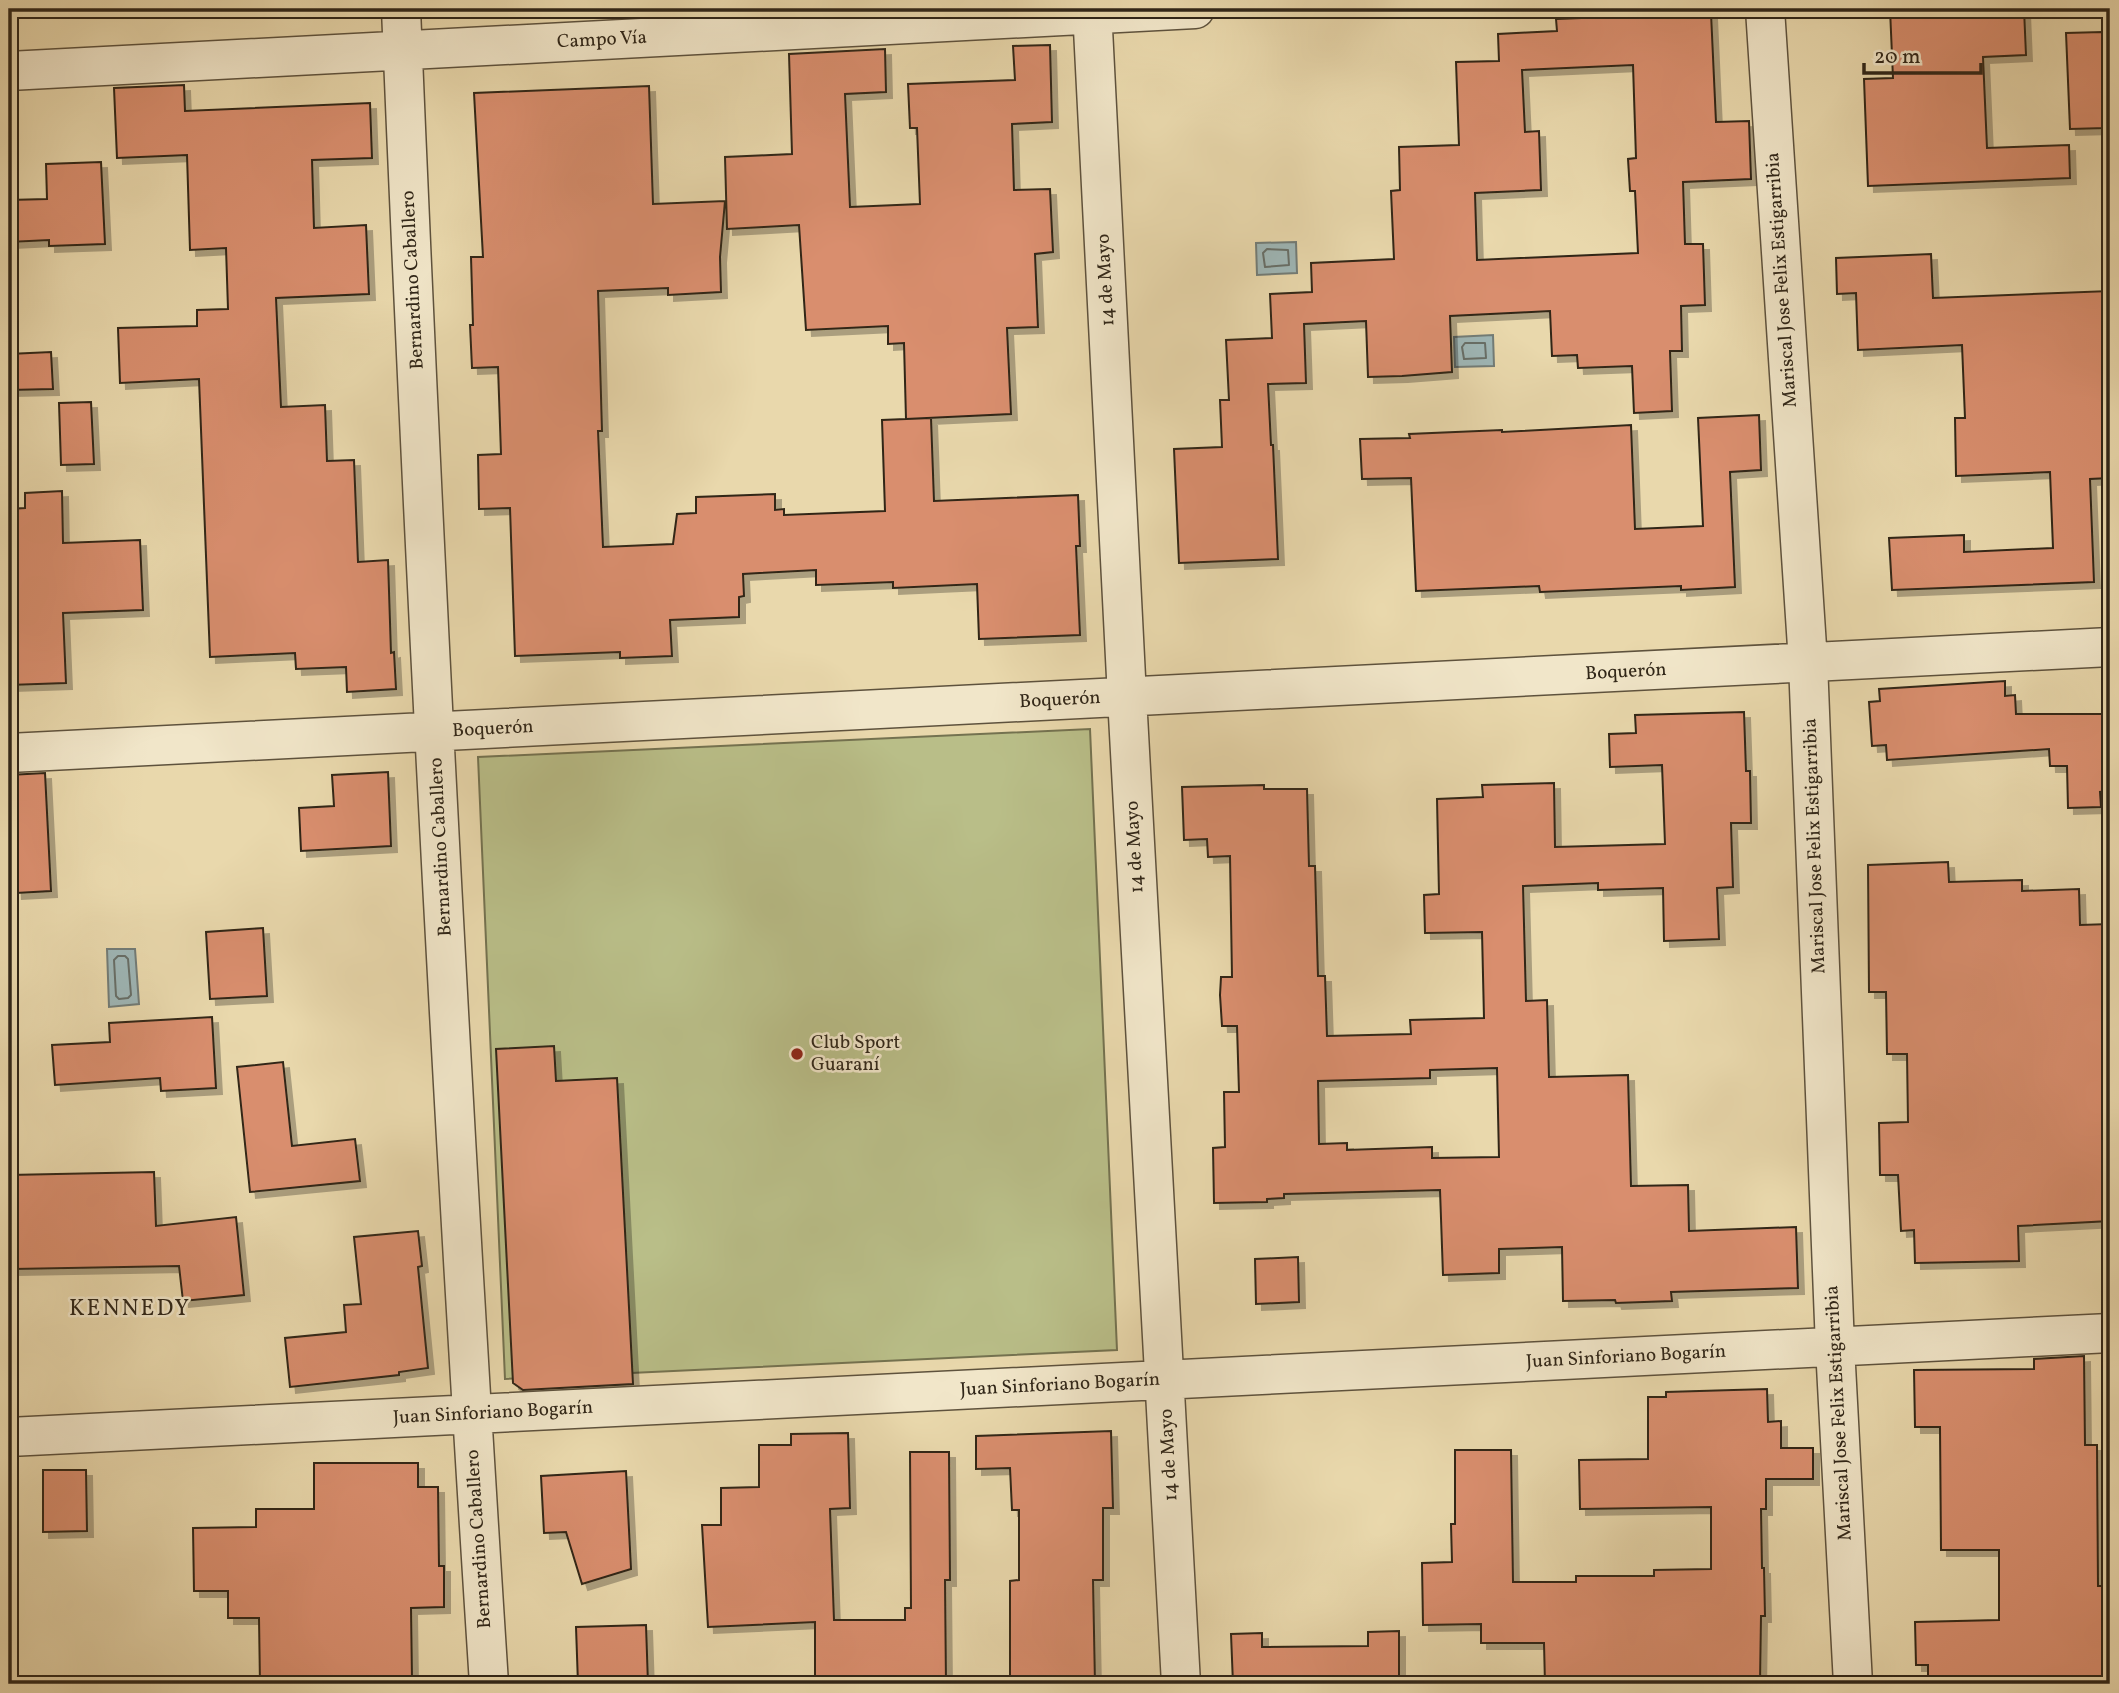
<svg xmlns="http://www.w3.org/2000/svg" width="2119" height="1693" font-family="Vollkorn,serif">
  <defs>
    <filter id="shadow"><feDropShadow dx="6" dy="6" stdDeviation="0" flood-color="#0004"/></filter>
  </defs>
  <rect width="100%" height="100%" fill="#e9d8ac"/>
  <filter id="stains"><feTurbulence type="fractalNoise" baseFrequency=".00286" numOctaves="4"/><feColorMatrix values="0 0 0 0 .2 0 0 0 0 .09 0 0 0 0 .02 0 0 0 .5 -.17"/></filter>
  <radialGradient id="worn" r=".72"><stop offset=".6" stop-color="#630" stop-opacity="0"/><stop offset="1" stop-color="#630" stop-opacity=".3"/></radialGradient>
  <path fill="#b9be88" stroke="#747250" stroke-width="2" d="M 1090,729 L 1117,1350 L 505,1379 L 478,757 Z"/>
  <path fill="#9eb6b6" stroke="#727c77" stroke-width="2" d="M 1296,242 L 1297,273 L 1257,275 L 1256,243 Z
    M 1493,335 L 1494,366 L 1455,367 L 1454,337 Z
    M 107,949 L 135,949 L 139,1004 L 109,1007 Z"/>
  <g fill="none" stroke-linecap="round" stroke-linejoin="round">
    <path stroke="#676e67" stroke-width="2" d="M 1267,249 L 1288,250 L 1289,265 L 1265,267 L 1263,253 Z
      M 1465,343 L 1485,343 L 1486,358 L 1464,359 L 1462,347 Z
      M 118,956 L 125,956 L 128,959 L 131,995 L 128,998 L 119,999 L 116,996 L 114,960 Z"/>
  </g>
  <path fill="#d98e6e" stroke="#302618" stroke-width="2" fill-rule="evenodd" filter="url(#shadow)" d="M 1890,9 L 2024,9 L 2026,55 L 1983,57 L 1987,148 L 2069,145 L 2070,178 L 1868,186 L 1864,79 L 1893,78 Z
    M 1711,13 L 1716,122 L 1749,121 L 1751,179 L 1683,182 L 1685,244 L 1703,244 L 1705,305 L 1681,306 L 1682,351 L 1670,351 L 1672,411 L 1634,413 L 1632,366 L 1578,368 L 1577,355 L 1552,356 L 1550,311 L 1450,316 L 1452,372 L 1402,376 L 1368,377 L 1366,321 L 1304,324 L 1306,383 L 1268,384 L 1271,445 L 1273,445 L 1278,559 L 1179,563 L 1174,449 L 1222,447 L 1220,400 L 1229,400 L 1226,340 L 1272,338 L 1270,294 L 1312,292 L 1311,263 L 1394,259 L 1391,191 L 1400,190 L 1399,147 L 1459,145 L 1456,62 L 1499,61 L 1498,34 L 1557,31 L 1556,19 ZM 1633,65 L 1636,158 L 1628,159 L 1630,191 L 1635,191 L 1638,253 L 1477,260 L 1475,193 L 1541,190 L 1539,131 L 1525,132 L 1522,70 Z
    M 2102,32 L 2106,128 L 2070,129 L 2066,33 Z
    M 1050,45 L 1052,122 L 1012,124 L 1014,190 L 1050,189 L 1053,252 L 1035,254 L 1038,327 L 1007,328 L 1011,414 L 906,419 L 904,343 L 888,344 L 888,326 L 806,330 L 799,225 L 727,229 L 725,157 L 792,154 L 789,54 L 885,49 L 886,92 L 845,94 L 850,207 L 920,204 L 917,128 L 910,128 L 908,84 L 1015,80 L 1013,46 Z
    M 184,85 L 185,111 L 370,103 L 372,158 L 312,160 L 314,228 L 366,225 L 369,294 L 276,298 L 281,407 L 325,405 L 327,461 L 354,460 L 358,562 L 388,560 L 391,653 L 394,652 L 396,689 L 347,692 L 346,667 L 296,669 L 295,653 L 210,657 L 199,379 L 120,383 L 118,328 L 197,326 L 197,310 L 228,309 L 226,248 L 190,250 L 187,155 L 117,158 L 114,88 Z
    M 649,86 L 653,204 L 725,201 L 720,257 L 721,292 L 668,295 L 668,288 L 598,291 L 602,431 L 598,431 L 603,547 L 673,544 L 677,514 L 696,513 L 696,497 L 775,494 L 775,510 L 784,509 L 784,515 L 885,511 L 882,420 L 931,418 L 934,501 L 1078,495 L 1080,546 L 1076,546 L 1080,635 L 979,639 L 977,584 L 893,588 L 893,582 L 816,585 L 816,570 L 743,574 L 744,596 L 739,597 L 739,617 L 670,620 L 672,656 L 620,658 L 620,652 L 515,656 L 510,508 L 479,509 L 478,455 L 501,454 L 498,367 L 472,368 L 470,325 L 473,325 L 471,257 L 483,257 L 474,93 Z
    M 101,162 L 105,244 L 49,246 L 49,240 L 9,242 L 9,200 L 47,199 L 46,164 Z
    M 1931,254 L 1933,298 L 2110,291 L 2110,478 L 2090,479 L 2094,582 L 1892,590 L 1889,538 L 1964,535 L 1964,552 L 2053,548 L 2050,472 L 1956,476 L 1955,418 L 1965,418 L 1962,345 L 1858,350 L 1856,293 L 1837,294 L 1836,258 Z
    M 51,352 L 53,389 L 9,390 L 9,354 Z
    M 91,402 L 94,464 L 61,465 L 59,403 Z
    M 1759,415 L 1761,470 L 1730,472 L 1735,587 L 1681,590 L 1681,586 L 1540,592 L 1539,586 L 1416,591 L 1411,478 L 1362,479 L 1360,439 L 1410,438 L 1409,434 L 1502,430 L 1502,432 L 1631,425 L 1635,529 L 1703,526 L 1698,418 Z
    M 62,491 L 63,543 L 140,540 L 143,610 L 63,613 L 66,683 L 9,685 L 9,509 L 25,508 L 25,493 Z
    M 2005,681 L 2005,696 L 2015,695 L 2016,714 L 2110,714 L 2110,791 L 2100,792 L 2101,807 L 2068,808 L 2067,766 L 2050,766 L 2049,749 L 1887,760 L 1886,745 L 1872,746 L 1869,702 L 1880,701 L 1879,689 Z
    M 1744,712 L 1746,771 L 1750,771 L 1751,823 L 1731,823 L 1733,887 L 1717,888 L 1719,939 L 1664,941 L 1663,888 L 1598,890 L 1598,883 L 1523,886 L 1526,1001 L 1547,1000 L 1549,1077 L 1628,1075 L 1631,1186 L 1688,1185 L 1689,1231 L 1796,1227 L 1798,1288 L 1671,1292 L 1672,1301 L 1616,1303 L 1615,1300 L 1563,1301 L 1562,1247 L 1499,1249 L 1499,1273 L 1443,1275 L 1440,1190 L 1284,1194 L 1284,1198 L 1267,1199 L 1267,1202 L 1214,1203 L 1213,1148 L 1225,1147 L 1224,1092 L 1239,1092 L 1237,1026 L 1222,1026 L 1220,995 L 1221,977 L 1232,977 L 1230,856 L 1208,857 L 1207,839 L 1184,840 L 1182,787 L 1264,785 L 1264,789 L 1307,789 L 1309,866 L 1315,866 L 1318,976 L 1325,976 L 1327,1036 L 1411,1034 L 1410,1020 L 1484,1018 L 1482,932 L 1425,933 L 1424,895 L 1439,894 L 1437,799 L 1483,797 L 1482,785 L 1554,783 L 1555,847 L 1665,844 L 1662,765 L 1610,767 L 1609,734 L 1636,733 L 1635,715 ZM 1497,1068 L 1499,1157 L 1432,1158 L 1432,1147 L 1347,1150 L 1347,1143 L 1319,1144 L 1318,1081 L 1430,1078 L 1430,1070 Z
    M 388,772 L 391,846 L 301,851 L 299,808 L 334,806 L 332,775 Z
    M 45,773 L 51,891 L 16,893 L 9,775 Z
    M 1948,862 L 1949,882 L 2022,880 L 2022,891 L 2079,889 L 2080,925 L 2110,924 L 2110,962 L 2104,962 L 2106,1038 L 2110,1038 L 2110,1221 L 2018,1226 L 2019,1261 L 1915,1263 L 1914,1230 L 1901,1231 L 1898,1175 L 1880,1175 L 1879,1123 L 1908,1122 L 1907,1054 L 1887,1054 L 1886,992 L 1869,992 L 1868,865 Z
    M 263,928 L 267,996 L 210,999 L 206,932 Z
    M 212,1017 L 216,1088 L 161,1091 L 160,1078 L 55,1085 L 52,1045 L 110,1042 L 109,1023 Z
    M 554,1046 L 556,1081 L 617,1078 L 633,1384 L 523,1390 L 513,1383 L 496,1049 Z
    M 283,1062 L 292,1146 L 355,1139 L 360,1181 L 250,1192 L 237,1067 Z
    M 154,1172 L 156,1226 L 236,1217 L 244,1295 L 183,1301 L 179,1266 L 13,1269 L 13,1234 L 9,1235 L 9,1175 Z
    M 418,1231 L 422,1266 L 418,1267 L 428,1368 L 399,1372 L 399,1375 L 290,1387 L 285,1338 L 346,1332 L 344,1305 L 361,1304 L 354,1237 Z
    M 1298,1257 L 1299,1302 L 1256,1304 L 1255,1259 Z
    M 2084,1356 L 2085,1445 L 2097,1445 L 2098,1586 L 2110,1586 L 2109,1684 L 1928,1684 L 1928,1665 L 1916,1665 L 1915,1622 L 1999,1620 L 1999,1550 L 1941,1550 L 1940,1427 L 1915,1427 L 1914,1370 L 2034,1369 L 2034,1359 Z
    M 1767,1389 L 1768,1422 L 1781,1421 L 1781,1448 L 1813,1448 L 1813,1479 L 1766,1479 L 1766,1509 L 1761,1509 L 1762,1568 L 1764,1568 L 1765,1616 L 1761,1616 L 1760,1683 L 1706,1684 L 1706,1679 L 1605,1680 L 1605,1684 L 1545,1684 L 1544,1643 L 1481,1643 L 1481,1624 L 1423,1625 L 1422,1563 L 1452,1562 L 1451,1524 L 1455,1524 L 1455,1450 L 1511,1450 L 1513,1582 L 1576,1582 L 1576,1576 L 1654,1576 L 1654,1570 L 1711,1569 L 1711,1507 L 1580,1509 L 1579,1460 L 1648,1459 L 1648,1397 L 1666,1397 L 1666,1392 Z
    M 1111,1431 L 1113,1508 L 1103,1508 L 1103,1580 L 1093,1580 L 1095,1684 L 1010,1684 L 1010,1581 L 1019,1580 L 1019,1510 L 1012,1510 L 1010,1468 L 976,1469 L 976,1436 Z
    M 848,1433 L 850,1508 L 830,1509 L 834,1620 L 905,1620 L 905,1608 L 911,1608 L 910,1452 L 949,1452 L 950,1580 L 945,1580 L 946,1684 L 815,1684 L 815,1622 L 708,1627 L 702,1525 L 721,1525 L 721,1488 L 759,1487 L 759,1445 L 791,1445 L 791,1434 Z
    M 314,1463 L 418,1463 L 418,1487 L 438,1487 L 439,1566 L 444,1566 L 444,1607 L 411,1608 L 412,1679 L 335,1680 L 335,1684 L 260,1684 L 259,1618 L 228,1618 L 228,1591 L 194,1591 L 193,1528 L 256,1527 L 256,1509 L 314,1509 Z
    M 43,1470 L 86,1470 L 87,1531 L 43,1532 Z
    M 626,1471 L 631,1569 L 582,1584 L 566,1532 L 544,1533 L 541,1476 Z
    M 646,1625 L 648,1684 L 578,1684 L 576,1627 Z
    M 1399,1631 L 1399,1684 L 1233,1684 L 1231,1634 L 1262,1633 L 1262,1647 L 1368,1646 L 1368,1632 Z"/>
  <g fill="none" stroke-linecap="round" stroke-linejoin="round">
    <defs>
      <path id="street" d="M 401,9 C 424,567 453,1126 489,1684
        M 1092,9 L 1127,697 L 1181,1684
        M 1765,9 L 1808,662 L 1835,1347 L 1853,1684
        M 9,71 L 1195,9
        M 9,753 L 2110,647
        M 9,1437 L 2110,1333"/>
    </defs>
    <use href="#street" stroke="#5e523d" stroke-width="41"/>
    <use href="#street" stroke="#f1e6c9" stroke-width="38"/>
  </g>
  <circle fill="#8f2418" stroke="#f1e6c9" stroke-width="2.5" cx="797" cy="1054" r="7"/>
  <g text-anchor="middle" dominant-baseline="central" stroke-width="5" stroke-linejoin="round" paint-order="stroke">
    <g font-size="19" fill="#302618" stroke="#f1e6c9">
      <text transform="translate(602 40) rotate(-3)">Campo Vía</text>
      <text transform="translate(413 280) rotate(-93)">Bernardino Caballero</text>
      <text transform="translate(1106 280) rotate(-93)">14 de Mayo</text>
      <text transform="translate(1782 280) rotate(-94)">Mariscal Jose Felix Estigarribia</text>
      <text transform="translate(1626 672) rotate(-3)">Boquerón</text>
      <text transform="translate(1060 700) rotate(-3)">Boquerón</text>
      <text transform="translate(493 729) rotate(-3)">Boquerón</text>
      <text transform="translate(1815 846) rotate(-92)">Mariscal Jose Felix Estigarribia</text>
      <text transform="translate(441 847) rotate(-93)">Bernardino Caballero</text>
      <text transform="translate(1135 847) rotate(-93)">14 de Mayo</text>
      <text transform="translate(1626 1357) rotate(-3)">Juan Sinforiano Bogarín</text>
      <text transform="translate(1060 1385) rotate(-3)">Juan Sinforiano Bogarín</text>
      <text transform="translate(493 1413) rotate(-3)">Juan Sinforiano Bogarín</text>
      <text transform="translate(1839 1413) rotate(-93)">Mariscal Jose Felix Estigarribia</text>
      <text transform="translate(1169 1455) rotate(-93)">14 de Mayo</text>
      <text transform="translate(479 1539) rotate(-94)">Bernardino Caballero</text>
    </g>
    <g font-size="19" fill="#302618" stroke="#f1e6c9" text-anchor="start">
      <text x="811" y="1043">Club Sport<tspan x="811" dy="22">Guaraní</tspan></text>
    </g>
    <g font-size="23" letter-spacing="2" fill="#302618" stroke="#f1e6c9">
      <text x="130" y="1309">KENNEDY</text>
    </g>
  </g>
  <rect width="2119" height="1693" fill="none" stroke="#e9d8ac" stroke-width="35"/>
  <rect x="10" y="10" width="2098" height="1672" fill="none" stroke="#302618" stroke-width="3.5"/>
  <rect x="18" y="18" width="2084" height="1658" fill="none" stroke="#302618" stroke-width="2"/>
  <path d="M1864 63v10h117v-10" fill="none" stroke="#302618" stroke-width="3.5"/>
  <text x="1874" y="63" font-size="21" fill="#302618" stroke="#f1e6c9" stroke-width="5" paint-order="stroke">20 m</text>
  <rect width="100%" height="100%" filter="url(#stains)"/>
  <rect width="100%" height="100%" fill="url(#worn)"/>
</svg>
